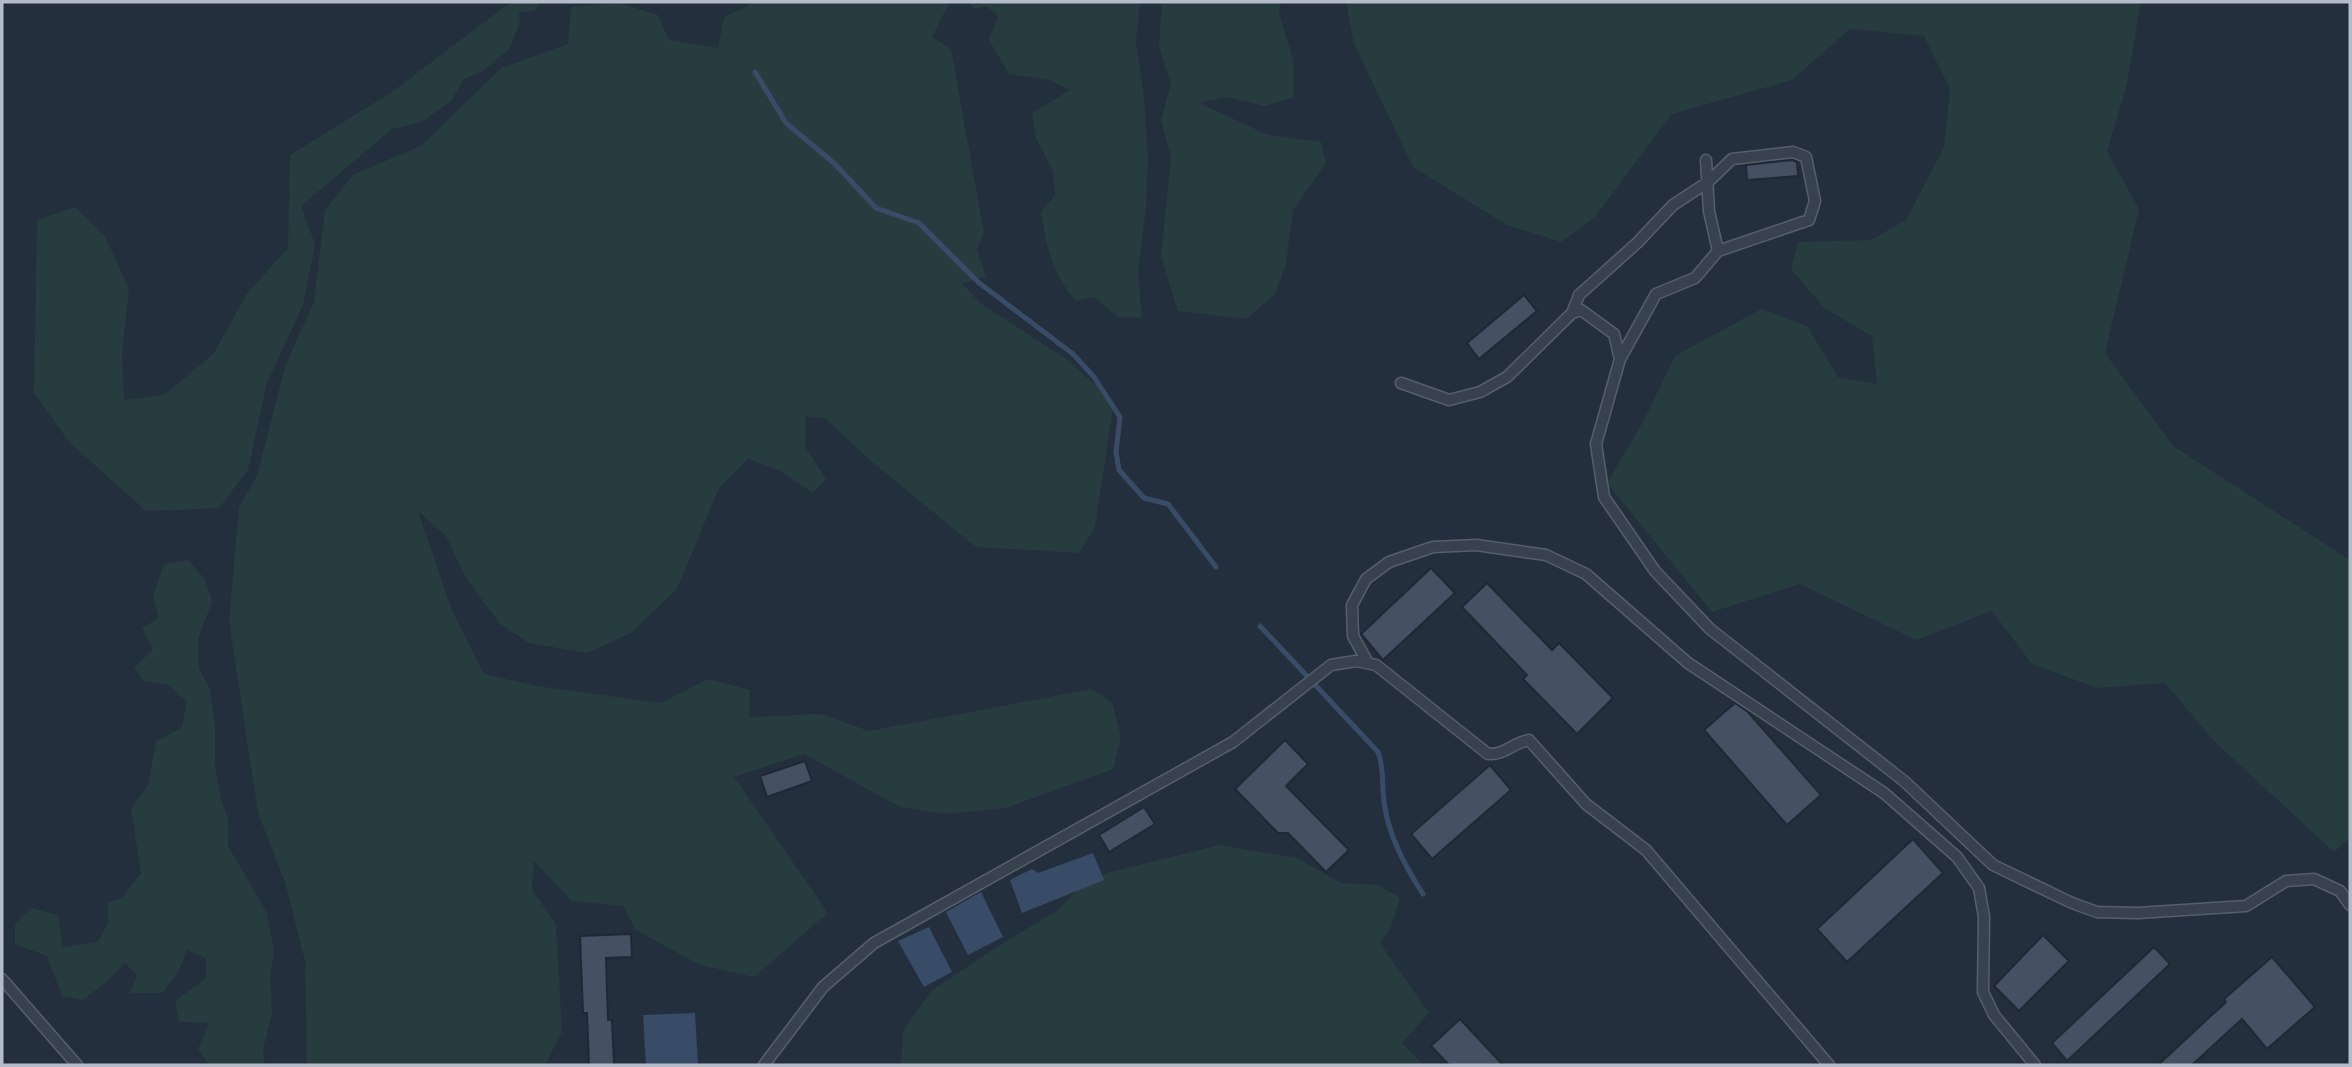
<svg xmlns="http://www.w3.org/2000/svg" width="2352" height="1067" font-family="'IBM Plex Sans',sans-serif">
  <rect width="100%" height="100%" fill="#242f3e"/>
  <path fill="#263c3f" d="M 511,2 L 542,2 L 534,11 L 519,12 L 520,21 L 510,48 L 483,71 L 464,79 L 451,101 L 422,122 L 392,129 L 301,206 L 315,244 L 303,305 L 267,383 L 248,470 L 219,508 L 146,511 L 69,442 L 34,393 L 37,220 L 75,207 L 105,236 L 129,289 L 122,353 L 124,400 L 164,395 L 214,353 L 246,295 L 288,248 L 290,155 L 392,92 Z
    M 747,2 L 948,2 L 948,5 L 932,37 L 951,49 L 984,233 L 977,249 L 986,277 L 962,283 L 980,303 L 1065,358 L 1114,401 L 1095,527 L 1079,553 L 976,547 L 872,462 L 826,419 L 806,416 L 805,447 L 826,479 L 813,493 L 779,470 L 748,459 L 719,488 L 677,589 L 631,633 L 587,653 L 529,643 L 500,624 L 466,578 L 446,536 L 418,511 L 451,608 L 484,674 L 537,686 L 661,703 L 708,679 L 750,690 L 749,717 L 821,714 L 869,731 L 1092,689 L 1112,703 L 1121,736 L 1113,769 L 1006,808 L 946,814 L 900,807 L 804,754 L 734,777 L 828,913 L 754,977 L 700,965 L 636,930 L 623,906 L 572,901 L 534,861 L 532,890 L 556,924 L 562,1032 L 545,1065 L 307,1065 L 305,961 L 285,882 L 258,813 L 229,621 L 239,507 L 257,476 L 285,367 L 314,301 L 325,210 L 354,174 L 421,146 L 501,68 L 568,44 L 571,7 L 619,3 L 658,15 L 669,40 L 718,48 L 724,17 L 748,6 Z
    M 967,2 L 1140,2 L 1136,42 L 1144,97 L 1148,159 L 1146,208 L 1138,272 L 1142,318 L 1118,317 L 1093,297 L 1076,301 C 1050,270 1048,250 1041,212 L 1055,195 L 1053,171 L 1036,138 L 1032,113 L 1070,90 L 1050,80 L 1009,74 L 989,40 L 998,17 L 987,6 L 976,9 Z
    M 1162,2 L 1281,2 L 1279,13 L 1293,59 L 1294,97 L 1265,106 L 1226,97 L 1199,103 L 1268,135 L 1321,142 L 1326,163 L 1293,210 L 1286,264 L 1275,294 L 1246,319 L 1178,311 L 1161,256 L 1171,157 L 1161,120 L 1171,85 L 1159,46 Z
    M 1346,2 L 2141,2 L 2127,84 L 2107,151 L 2139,209 L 2105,353 L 2173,446 L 2350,560 L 2350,838 L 2334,852 L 2215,742 L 2165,683 L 2097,688 L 2032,664 L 1992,611 L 1916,640 L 1800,584 L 1712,612 L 1607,483 L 1643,422 L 1675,356 L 1761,309 L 1807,326 L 1838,377 L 1877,384 L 1872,336 L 1824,308 L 1791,269 L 1798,242 L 1871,240 L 1906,220 L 1944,147 L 1950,89 L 1924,36 L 1850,29 L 1792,80 L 1672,114 L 1595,217 L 1561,242 L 1507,225 L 1413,167 L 1354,44 Z
    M 188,560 L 205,579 L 212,602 L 198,639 L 199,669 L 210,689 L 215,727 L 215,765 L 221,799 L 228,819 L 228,846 L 267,913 L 274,951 L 270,978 L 272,1013 L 263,1049 L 265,1065 L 209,1065 L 198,1049 L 209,1023 L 179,1022 L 175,1001 L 206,978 L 206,958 L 187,950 L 178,972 L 162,993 L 130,993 L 137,975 L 125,963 L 105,983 L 83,1000 L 62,996 L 47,956 L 15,944 L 15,924 L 31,908 L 58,915 L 63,947 L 98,942 L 108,923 L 108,902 L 122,898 L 141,873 L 131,809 L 148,785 L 156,742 L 182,727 L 187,702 L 169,685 L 144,681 L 134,667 L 153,650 L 142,628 L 159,618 L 153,597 L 164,564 Z
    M 1220,845 L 1297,858 L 1341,883 L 1378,885 L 1400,898 L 1391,927 L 1380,943 L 1429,1013 L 1402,1043 L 1423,1065 L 901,1065 L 903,1031 L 931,991 L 1003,943 L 1058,910 L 1090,877 Z"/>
  <path fill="#394c67" d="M 1093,853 L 1104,880 L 1022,913 L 1010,880 L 1032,869 L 1038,873 Z
    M 981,892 L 1003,937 L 968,955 L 946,912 Z
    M 929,927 L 952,972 L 924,987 L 898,941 Z
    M 695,1013 L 698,1065 L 646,1065 L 643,1015 Z"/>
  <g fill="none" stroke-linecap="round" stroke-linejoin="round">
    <path stroke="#394c67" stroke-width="5" d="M 755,72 L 786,123 L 835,164 L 876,208 L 919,223 L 978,282 L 1073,354 L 1094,377 L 1120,417 L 1116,452 L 1119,470 L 1144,498 L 1168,504 L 1216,567
      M 1260,626 L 1378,752 C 1385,770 1381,789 1385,808 C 1390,839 1406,868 1423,894"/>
  </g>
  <path fill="#455162" stroke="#1f2835" stroke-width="2" d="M 1792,160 L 1797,162 L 1798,176 L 1747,180 L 1746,165 Z
    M 1524,295 L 1537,311 L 1479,359 L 1467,343 Z
    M 1431,568 L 1455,593 L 1383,660 L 1361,634 Z
    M 1487,583 L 1552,650 L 1559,643 L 1613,698 L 1577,734 L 1523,679 L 1527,675 L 1462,607 Z
    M 1735,703 L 1748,712 L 1821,795 L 1787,825 L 1704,730 Z
    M 1285,740 L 1308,764 L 1286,786 L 1349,850 L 1326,872 L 1288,833 L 1278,833 L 1235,789 Z
    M 805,761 L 812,781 L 767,797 L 760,776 Z
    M 1490,765 L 1511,790 L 1432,859 L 1411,834 Z
    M 1144,807 L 1155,824 L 1109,852 L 1099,835 Z
    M 1913,839 L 1943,873 L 1847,962 L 1817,929 Z
    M 631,934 L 632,957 L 606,958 L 608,1020 L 612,1020 L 614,1065 L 589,1065 L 587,1013 L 583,1013 L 580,936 Z
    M 2043,935 L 2069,961 L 2019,1011 L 1994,986 Z
    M 2154,947 L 2170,964 L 2067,1061 L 2052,1043 Z
    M 2272,957 L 2315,1007 L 2267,1049 L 2242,1019 L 2192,1065 L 2158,1065 L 2226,1002 L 2224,999 Z
    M 1460,1019 L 1503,1065 L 1449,1065 L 1431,1046 Z"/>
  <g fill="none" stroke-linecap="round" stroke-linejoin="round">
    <defs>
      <path id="service" d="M 1572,313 L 1579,295 L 1637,243 L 1673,205 L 1708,182 L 1732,159 L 1793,152 L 1806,157 L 1815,201 L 1809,220 L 1718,251
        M 1620,359 L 1656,294 L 1695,278 L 1718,251 L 1709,211 L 1706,160
        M 1401,383 L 1449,400 L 1480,392 L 1507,377 L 1572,313 L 1581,310 L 1614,334 L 1620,359 L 1596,444 L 1604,497 L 1655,571 L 1710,629 L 1904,781 L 1993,865 L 2072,903 L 2097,912 L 2138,913 L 2246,906 L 2286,881 L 2314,879 L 2340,891 L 2350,905
        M 1368,663 L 1353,636 L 1352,605 L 1366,579 L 1389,562 L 1433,547 L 1476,545 L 1546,555 L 1586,574 L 1688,663 L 1884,793 L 1957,857 L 1979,888 L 1984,917 L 1983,992 L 1994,1015 L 2035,1065
        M 2,979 L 77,1065
        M 764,1065 L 823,987 L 874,943 L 1233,742 L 1331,665 L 1356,661 L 1376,665 L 1488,754 C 1506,755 1512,743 1529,740 L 1586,804 L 1646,850 L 1829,1065"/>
    </defs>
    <use href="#service" stroke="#565f6c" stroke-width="13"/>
    <use href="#service" stroke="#38414e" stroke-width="10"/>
  </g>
  <rect width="2352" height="1067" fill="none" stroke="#b4bcc9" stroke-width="7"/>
</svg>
